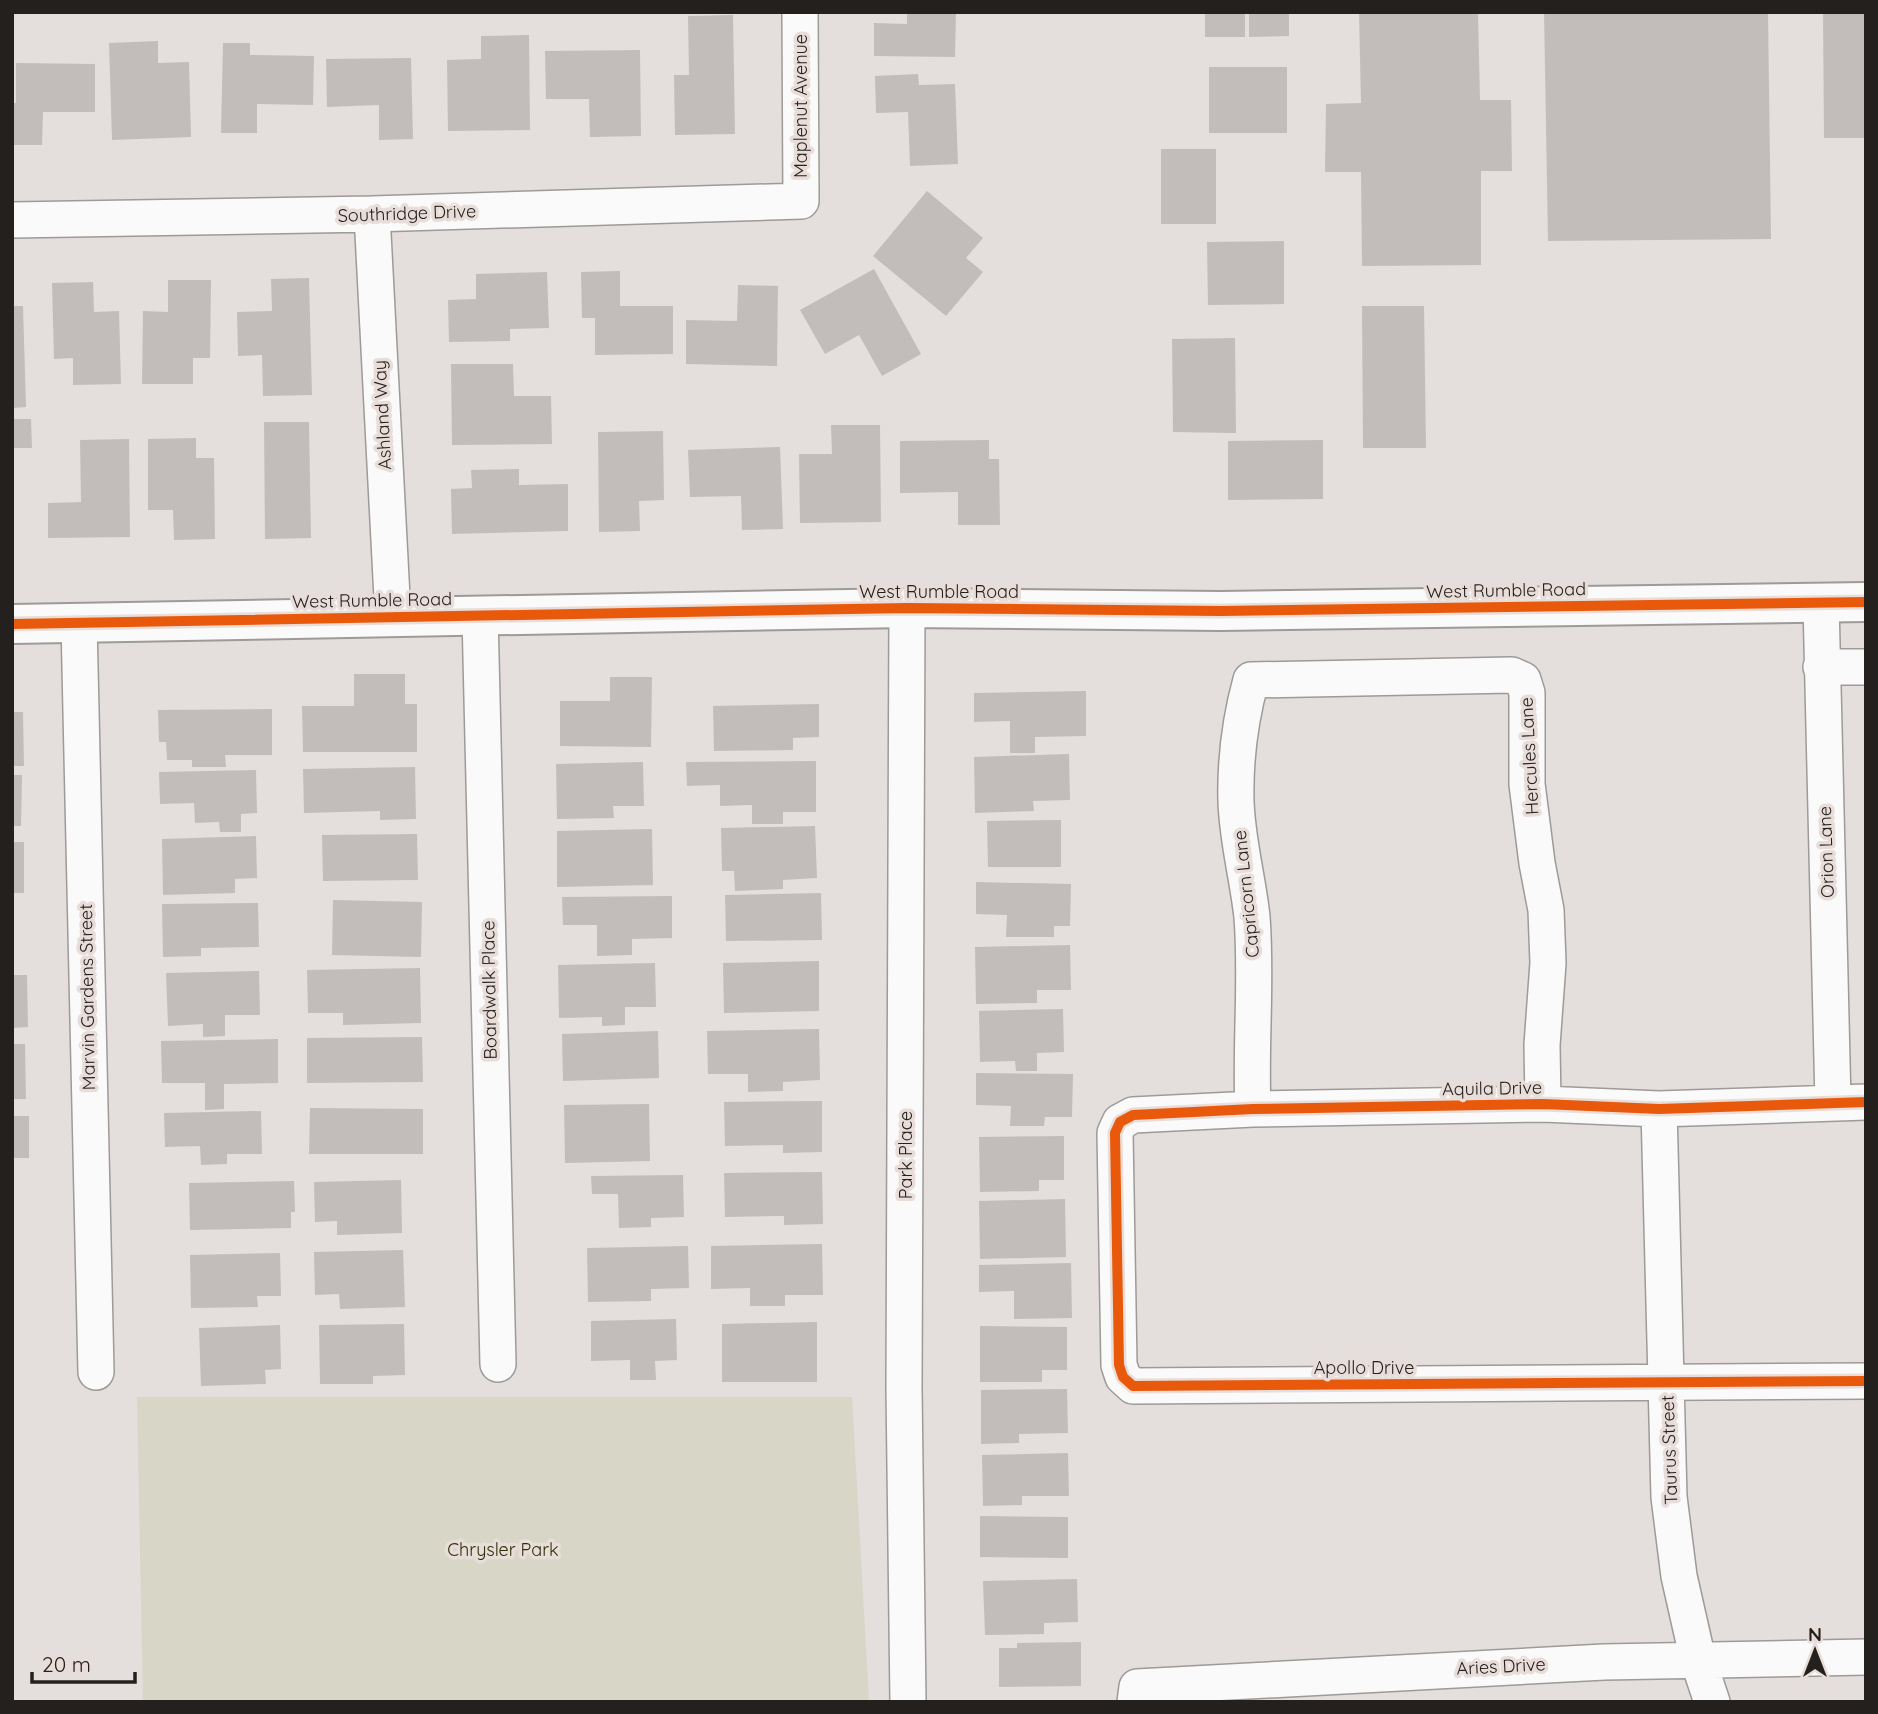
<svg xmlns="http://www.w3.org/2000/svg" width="1878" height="1714" font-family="Quicksand,sans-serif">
  <rect width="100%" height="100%" fill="#e4dedc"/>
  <path fill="#d7d6c7" d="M 137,1397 L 852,1397 L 869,1702 L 143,1702 Z"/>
  <path fill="#c2bdbb" d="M 907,12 L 956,12 L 955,57 L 874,56 L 874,23 L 907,24 Z
    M 1205,12 L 1245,12 L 1245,37 L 1205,37 Z
    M 1249,12 L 1289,12 L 1289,36 L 1249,37 Z
    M 1359,12 L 1478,12 L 1480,100 L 1511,100 L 1512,171 L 1481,171 L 1481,265 L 1362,266 L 1361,172 L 1325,172 L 1326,104 L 1361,103 Z
    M 1544,12 L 1768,12 L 1771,239 L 1548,241 Z
    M 1823,12 L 1866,12 L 1866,138 L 1824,138 Z
    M 733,15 L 735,134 L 675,135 L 674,75 L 689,75 L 688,16 Z
    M 529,35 L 530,130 L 448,131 L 447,60 L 481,59 L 481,36 Z
    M 158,41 L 158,63 L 189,62 L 191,137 L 112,140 L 109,43 Z
    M 223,43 L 250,43 L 250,55 L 314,56 L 313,105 L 257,104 L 257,133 L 221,133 Z
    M 640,50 L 641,136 L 590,137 L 589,99 L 546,99 L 545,51 Z
    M 411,58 L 413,139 L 379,140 L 379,105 L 327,107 L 326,59 Z
    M 16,63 L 95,64 L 95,112 L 43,112 L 42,145 L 12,145 L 12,103 L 16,103 Z
    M 1209,67 L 1287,67 L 1287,133 L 1209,133 Z
    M 918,74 L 919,85 L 955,84 L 958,164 L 910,166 L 908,112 L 876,113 L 875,76 Z
    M 1161,149 L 1216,149 L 1216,224 L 1161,224 Z
    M 927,191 L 983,238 L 966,258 L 983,272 L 946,316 L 873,256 Z
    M 1284,241 L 1284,304 L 1208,305 L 1207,242 Z
    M 874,269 L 921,354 L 882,376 L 859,335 L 825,354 L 800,310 Z
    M 620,271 L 620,306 L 673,306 L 673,354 L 595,355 L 595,318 L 582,318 L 581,272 Z
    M 547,272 L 549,328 L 510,329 L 510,341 L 449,342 L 448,300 L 476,299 L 476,274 Z
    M 309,278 L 312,395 L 263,396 L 262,355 L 238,356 L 237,312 L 272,311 L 271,279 Z
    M 168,280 L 211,280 L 210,358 L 193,358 L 193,384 L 142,384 L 143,311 L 168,312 Z
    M 93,282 L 94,312 L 119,311 L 121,384 L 73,385 L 73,358 L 54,359 L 52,283 Z
    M 738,285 L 778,286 L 777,366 L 686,364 L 686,320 L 737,321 Z
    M 12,306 L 23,306 L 26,407 L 12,408 Z
    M 1362,306 L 1424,306 L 1426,448 L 1363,448 Z
    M 1235,338 L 1236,433 L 1173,432 L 1172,339 Z
    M 451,364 L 513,364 L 514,396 L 551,396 L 552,444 L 452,445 Z
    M 12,419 L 31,419 L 32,448 L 12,448 Z
    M 264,422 L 309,422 L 311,538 L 265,539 Z
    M 831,425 L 880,425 L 881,522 L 800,523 L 799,454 L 832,454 Z
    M 663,431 L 664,500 L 639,501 L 640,531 L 599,532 L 598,432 Z
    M 196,438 L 196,458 L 214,458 L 215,539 L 174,540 L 173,510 L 148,510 L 148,439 Z
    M 129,439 L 130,537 L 48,538 L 48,503 L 81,502 L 80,440 Z
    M 989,440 L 989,459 L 999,459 L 1000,525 L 958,525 L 958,492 L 900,493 L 900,441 Z
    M 1323,440 L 1323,499 L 1228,500 L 1228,441 Z
    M 780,447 L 783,529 L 742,530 L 741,496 L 690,497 L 688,450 Z
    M 519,469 L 519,485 L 568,484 L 568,531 L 452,534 L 451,489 L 472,488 L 471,470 Z
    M 354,674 L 405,674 L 405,704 L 417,704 L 417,752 L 303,752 L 302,706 L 354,706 Z
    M 610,677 L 652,677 L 651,747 L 560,746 L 560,701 L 610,701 Z
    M 1086,691 L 1086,736 L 1035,737 L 1035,753 L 1010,753 L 1010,721 L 974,722 L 974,693 Z
    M 819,704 L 819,737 L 793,738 L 793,750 L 714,751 L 713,706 Z
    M 272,709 L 272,755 L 225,755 L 226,767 L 192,767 L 192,760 L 167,760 L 166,742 L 159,742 L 158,710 Z
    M 12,712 L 23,712 L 24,766 L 12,766 Z
    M 1069,754 L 1070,800 L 1033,801 L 1034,811 L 975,813 L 974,757 Z
    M 816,761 L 816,812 L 783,812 L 783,824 L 752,824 L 752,805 L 720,806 L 720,785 L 687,786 L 686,762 Z
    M 643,762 L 644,806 L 613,806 L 614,818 L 557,819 L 556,764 Z
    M 415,767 L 416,819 L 380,820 L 380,811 L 304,813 L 303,769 Z
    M 256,770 L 257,813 L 241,814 L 241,832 L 220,832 L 219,822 L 195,823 L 194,803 L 160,804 L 159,772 Z
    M 12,775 L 22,775 L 21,826 L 12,826 Z
    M 1061,820 L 1061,867 L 988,867 L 987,821 Z
    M 815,826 L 817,878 L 783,880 L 783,889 L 735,891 L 734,871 L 722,871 L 721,828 Z
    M 652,829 L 653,885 L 557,887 L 557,831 Z
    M 417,834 L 418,880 L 323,881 L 322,835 Z
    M 256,836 L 257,878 L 235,879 L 235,893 L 163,895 L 162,839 Z
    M 12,842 L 24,842 L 24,893 L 12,893 Z
    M 976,882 L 1071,884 L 1070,926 L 1054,926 L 1054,937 L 1006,937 L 1007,915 L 976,914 Z
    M 821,893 L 822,940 L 726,941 L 725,895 Z
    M 672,896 L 672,938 L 632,939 L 632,955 L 597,956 L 597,925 L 563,925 L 562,897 Z
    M 333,900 L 422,902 L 421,957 L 332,955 Z
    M 258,903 L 259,947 L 201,948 L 201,956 L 163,957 L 162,904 Z
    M 1070,945 L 1071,990 L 1037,990 L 1037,1003 L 976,1004 L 975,947 Z
    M 819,961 L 819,1011 L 724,1013 L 723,963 Z
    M 655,963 L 656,1007 L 625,1007 L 625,1025 L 602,1026 L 602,1017 L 559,1018 L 558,965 Z
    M 420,968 L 421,1023 L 343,1025 L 343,1013 L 308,1013 L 307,970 Z
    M 259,971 L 260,1015 L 225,1015 L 225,1036 L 203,1037 L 203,1024 L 168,1026 L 166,973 Z
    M 12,975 L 27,975 L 28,1027 L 12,1028 Z
    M 1063,1009 L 1064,1052 L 1037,1053 L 1037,1071 L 1016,1071 L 1015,1061 L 980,1062 L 979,1011 Z
    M 819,1029 L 820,1080 L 783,1082 L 783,1091 L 748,1092 L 748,1074 L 708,1074 L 707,1031 Z
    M 658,1031 L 659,1078 L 563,1081 L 562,1034 Z
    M 422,1037 L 423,1082 L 307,1083 L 307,1038 Z
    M 278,1039 L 278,1083 L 224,1084 L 224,1109 L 205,1110 L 205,1083 L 162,1083 L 161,1041 Z
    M 12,1044 L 25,1044 L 26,1099 L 12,1099 Z
    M 976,1073 L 1073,1074 L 1072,1117 L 1045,1117 L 1044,1126 L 1010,1126 L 1011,1106 L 976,1105 Z
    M 822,1101 L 822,1152 L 783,1153 L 783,1145 L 725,1146 L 724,1102 Z
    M 649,1104 L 650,1161 L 565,1163 L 564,1105 Z
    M 310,1108 L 423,1109 L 423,1154 L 309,1154 Z
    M 261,1111 L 262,1154 L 227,1154 L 227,1164 L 201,1165 L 200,1146 L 165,1147 L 164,1113 Z
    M 12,1116 L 29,1116 L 29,1158 L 12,1158 Z
    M 1064,1136 L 1064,1180 L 1039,1180 L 1039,1191 L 980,1192 L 979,1137 Z
    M 822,1172 L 823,1224 L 784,1225 L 784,1216 L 725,1217 L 724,1173 Z
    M 683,1175 L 684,1217 L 651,1218 L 651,1227 L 619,1228 L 618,1194 L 592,1194 L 591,1176 Z
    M 401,1180 L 402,1233 L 337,1235 L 337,1221 L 315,1222 L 314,1182 Z
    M 294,1181 L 295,1212 L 291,1212 L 291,1228 L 190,1230 L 189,1183 Z
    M 1065,1199 L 1066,1257 L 980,1259 L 979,1201 Z
    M 822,1244 L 823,1295 L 785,1295 L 785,1306 L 750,1306 L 750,1288 L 711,1289 L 711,1246 Z
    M 688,1246 L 689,1288 L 651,1289 L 651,1301 L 588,1302 L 587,1248 Z
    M 403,1250 L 405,1307 L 340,1309 L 339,1294 L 315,1295 L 314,1252 Z
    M 280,1253 L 281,1296 L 257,1296 L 258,1307 L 191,1308 L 190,1255 Z
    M 1071,1263 L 1072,1318 L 1014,1319 L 1014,1291 L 979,1292 L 979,1265 Z
    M 676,1319 L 677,1360 L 655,1361 L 656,1380 L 630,1380 L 630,1360 L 591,1361 L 591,1321 Z
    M 817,1322 L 817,1382 L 722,1382 L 722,1324 Z
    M 404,1324 L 405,1375 L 373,1376 L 373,1384 L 320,1384 L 319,1325 Z
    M 280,1325 L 281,1369 L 265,1370 L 266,1384 L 201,1386 L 199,1328 Z
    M 980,1326 L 1067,1327 L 1067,1370 L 1042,1370 L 1042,1382 L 980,1382 Z
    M 1067,1389 L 1068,1433 L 1019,1434 L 1019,1443 L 981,1444 L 981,1390 Z
    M 1068,1453 L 1069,1496 L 1022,1496 L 1022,1505 L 983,1506 L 982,1455 Z
    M 980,1516 L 1068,1517 L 1068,1558 L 980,1557 Z
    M 1077,1579 L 1078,1622 L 1044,1623 L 1044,1634 L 985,1635 L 983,1581 Z
    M 1081,1642 L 1081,1686 L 999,1687 L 999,1648 L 1017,1648 L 1017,1643 Z"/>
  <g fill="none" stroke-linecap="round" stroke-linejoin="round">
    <defs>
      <path id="minor" d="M 372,214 L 393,617
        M 12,220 L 372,214 L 801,201 L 800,12
        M 1821,603 L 1833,1102
        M 907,608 L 904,1388 L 908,1702
        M 480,615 L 498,1364
        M 79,623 L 96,1372
        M 1821,667 L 1866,667
        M 1866,1102 L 1659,1109 L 1543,1104 L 1253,1109 L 1133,1115 L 1120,1122 L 1115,1133 L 1119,1365 L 1123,1377 L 1133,1386 L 1866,1381
        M 1253,1109 C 1250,1045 1257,981 1252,917 C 1248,879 1237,840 1236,801 C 1235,760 1240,720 1251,680 L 1512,675 L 1523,680 L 1527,693 L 1527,784 L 1537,863 L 1546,910 L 1548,963 L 1542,1045 L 1543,1104
        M 1659,1109 L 1669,1497 L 1679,1576 L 1698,1660 L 1712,1702
        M 1135,1702 L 1137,1687 L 1604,1662 L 1866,1657"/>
      <path id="tertiary" d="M 12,624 L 907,608 L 1221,611 L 1866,602"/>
    </defs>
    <use href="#minor" stroke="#9e9a98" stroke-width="38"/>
    <use href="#tertiary" stroke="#9e9a98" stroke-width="42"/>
    <use href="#minor" stroke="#fbfafa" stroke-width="35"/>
    <use href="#tertiary" stroke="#fbfafa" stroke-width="38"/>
    <defs>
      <path id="cycleway" d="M 12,624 L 907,608 L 1221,611 L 1866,602
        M 1866,1102 L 1659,1109 L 1543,1104 L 1253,1109 L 1133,1115 L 1120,1122 L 1115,1133 L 1119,1365 L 1123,1377 L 1133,1386 L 1866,1381"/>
    </defs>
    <use href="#cycleway" stroke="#e8ddd8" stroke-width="15"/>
    <use href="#cycleway" stroke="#e8590c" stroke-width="10"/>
  </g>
  <g text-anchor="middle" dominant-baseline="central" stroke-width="7" stroke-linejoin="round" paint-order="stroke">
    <g font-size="18" fill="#24201e" stroke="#e8ddd8">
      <text transform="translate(800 106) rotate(-90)">Maplenut Avenue</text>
      <text transform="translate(407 213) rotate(-2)">Southridge Drive</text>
      <text transform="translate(382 415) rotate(-93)">Ashland Way</text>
      <text transform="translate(1506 590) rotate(-1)">West Rumble Road</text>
      <text x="939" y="591">West Rumble Road</text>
      <text transform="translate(372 600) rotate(-1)">West Rumble Road</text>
      <text transform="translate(1529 756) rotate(-93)">Hercules Lane</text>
      <text transform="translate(1826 852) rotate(-92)">Orion Lane</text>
      <text transform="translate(1246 894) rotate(-96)">Capricorn Lane</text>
      <text transform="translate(489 990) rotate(-91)">Boardwalk Place</text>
      <text transform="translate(87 997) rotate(-91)">Marvin Gardens Street</text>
      <text transform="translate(1492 1088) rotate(-1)">Aquila Drive</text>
      <text transform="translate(905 1155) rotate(-90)">Park Place</text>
      <text x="1364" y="1367">Apollo Drive</text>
      <text transform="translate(1669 1450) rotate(-92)">Taurus Street</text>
      <text transform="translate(1501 1666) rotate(-3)">Aries Drive</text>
    </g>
    <g font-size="18" fill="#2c3005" stroke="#e8ddd8">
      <text x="503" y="1549">Chrysler Park</text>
    </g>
  </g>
  <rect width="1878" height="1714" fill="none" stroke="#24201e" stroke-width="28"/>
  <g transform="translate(1815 1651)" stroke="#e8ddd8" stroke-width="5" paint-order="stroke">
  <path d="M0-5L12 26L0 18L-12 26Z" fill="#24201e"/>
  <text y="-10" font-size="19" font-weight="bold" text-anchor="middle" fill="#24201e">N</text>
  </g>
  <path d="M32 1672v10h103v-10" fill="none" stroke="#24201e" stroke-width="3.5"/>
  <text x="42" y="1672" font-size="21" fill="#24201e" stroke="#e8ddd8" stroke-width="5" paint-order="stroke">20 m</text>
</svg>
